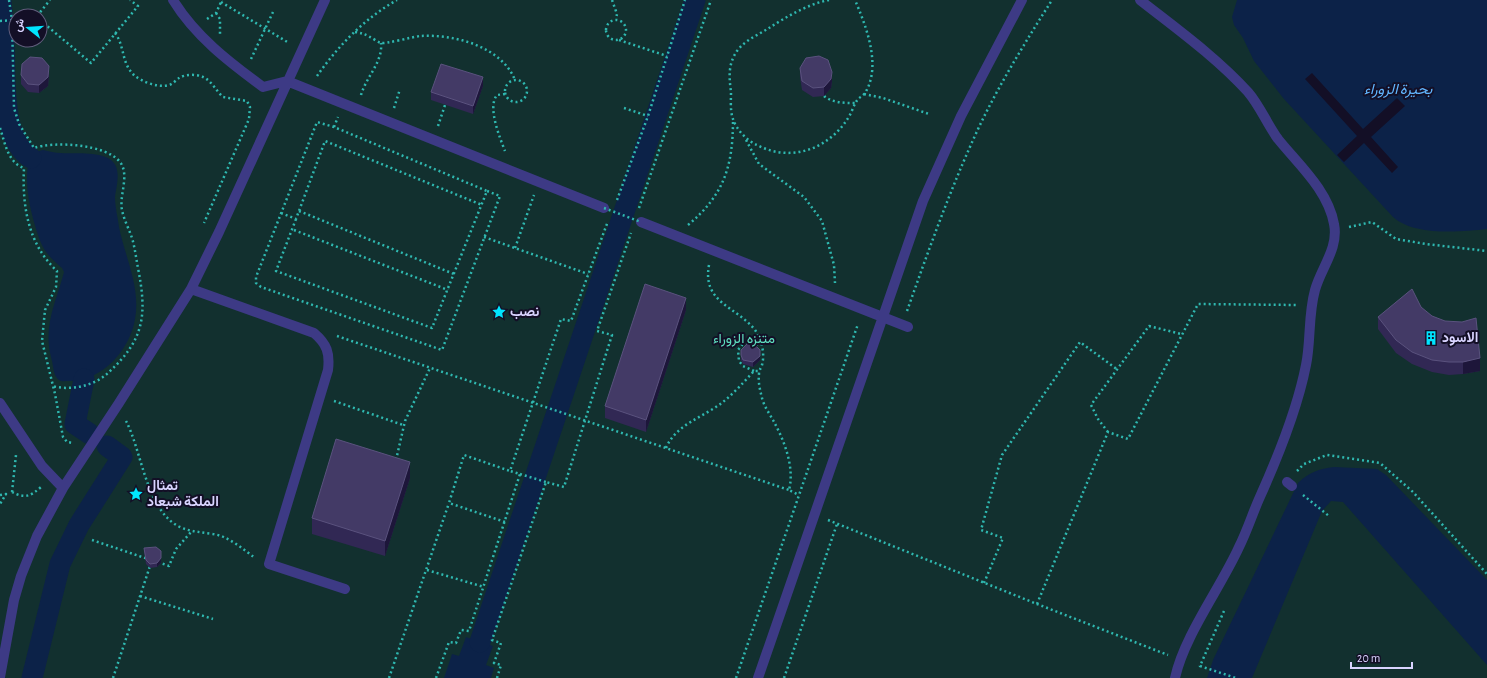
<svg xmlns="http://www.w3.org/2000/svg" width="1487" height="678" font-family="'Alegreya Sans',Vazirmatn,sans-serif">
  <rect width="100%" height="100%" fill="#130f26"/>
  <path fill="#12302f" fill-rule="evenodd" d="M 0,0 L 1487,0 L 1487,678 L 0,678 ZM 16,16 L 40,16 L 40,40 L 16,40 Z"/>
  <path fill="#0c2248" d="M 1237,0 L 1487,0 L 1487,229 C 1460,232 1414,236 1393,217 L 1284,99 L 1254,61 L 1243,38 L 1234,25 L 1232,17 Z
    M 43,150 C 49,151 55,153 61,153 C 76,154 114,149 117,170 C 119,179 116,189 115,197 C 115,207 118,218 119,227 C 125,257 141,288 135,319 C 130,350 102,381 70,381 C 63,381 59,383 55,375 C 53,370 53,363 51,357 C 43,325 56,303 64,272 L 62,268 C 55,262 46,254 42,245 C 34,227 12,155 43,150 Z
    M 1334,467 L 1377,469 L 1386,475 L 1487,580 L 1487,665 L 1343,502 L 1331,501 L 1322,511 L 1252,678 L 1207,678 L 1213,660 L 1298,483 C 1309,472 1319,469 1334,467 Z
    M 466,637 L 493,646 L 486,665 L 494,668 L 491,678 L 444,678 L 452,654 L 459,656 Z"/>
  <path fill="#130f26" d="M 1312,73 L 1363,129 L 1397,98 L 1405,106 L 1371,137 L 1398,167 L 1392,173 L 1364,143 L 1344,162 L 1337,155 L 1357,136 L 1305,79 Z"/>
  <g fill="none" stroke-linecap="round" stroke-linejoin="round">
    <path stroke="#0c2248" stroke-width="21" d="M 1,0 C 2,15 4,30 4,46 C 6,78 0,138 31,158
      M 84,379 L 75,424 L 90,434
      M 480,642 L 695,0
      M 32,678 L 60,564 L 79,525 L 122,457 L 107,446"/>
    <path stroke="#2fb8b0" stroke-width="2.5" stroke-dasharray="2 3" stroke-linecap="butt" d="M 9,0 L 12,20 L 14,108 L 19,124 L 34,148 C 54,141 106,144 120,162 C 130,175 119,195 122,210 C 124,220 129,229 132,238 C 135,248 136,258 138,268 C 147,314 145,339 109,372 C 95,386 71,391 52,386
      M 612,0 L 617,14 L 616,19
      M 829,0 C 808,4 786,17 769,28 C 758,35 745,40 737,51 C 728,64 729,77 731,92 C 731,100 730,111 733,119 C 736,129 747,141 757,145 C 793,164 833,147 851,113 C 853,108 855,103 858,99 C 860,97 863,96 865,93 C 882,66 866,26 855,0
      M 221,2 L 289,43
      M 216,13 L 220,19 L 220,34
      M 18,16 L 23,14 L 29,16
      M 37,16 L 50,0
      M 207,19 L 216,13 L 222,0
      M606 30a10 10 0 1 1 20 0a10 10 0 1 1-20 0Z
      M 40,20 L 91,63 L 138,6 L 130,0
      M 0,21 L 15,20
      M 355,32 C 361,33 365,34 370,37 C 373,38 377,42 381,43 C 386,44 412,37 420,36 C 454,34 501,46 515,80
      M 115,33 C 125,46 121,63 134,75 C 142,82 158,88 169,85 C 173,84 176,80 179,78 C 185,74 197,74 203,77 C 212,81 216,91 223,97 L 247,101 L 250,107 L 249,119 L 204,223
      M 619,40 L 667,56
      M 251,59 L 273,12
      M 317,76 C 338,46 365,18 397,0
      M505 91a11 11 0 1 1 22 0a11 11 0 1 1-22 0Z
      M 505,94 L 497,95 C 487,107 500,138 505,151
      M 864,94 L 883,98 L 929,114
      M 361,95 C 366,77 383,62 381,43
      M 824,96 C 833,103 844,103 856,103
      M 394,108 L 400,89
      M 624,108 L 648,116
      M 438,126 L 445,105
      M 334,127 L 338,117
      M 0,128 C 5,143 8,163 24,168 C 22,206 28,244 57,271 L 56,287 L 45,310 L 42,341 L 55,394 L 63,437 L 67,442 L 73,443
      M 746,140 L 759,164 L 804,197 L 822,221 L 834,265 L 835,283
      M 617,200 L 648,116 L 685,0
      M 639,208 L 711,0
      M 299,211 L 454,274
      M 281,213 L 296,219 L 325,141 L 482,205
      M 296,219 L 276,271 L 432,328 L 487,191 L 334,127 L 317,122 L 256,277 L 256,283 L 261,287 L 442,350 L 500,196 L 487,191
      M 688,225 C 724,195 733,166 733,120
      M 1349,227 L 1372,222 L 1396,239 L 1426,244 L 1487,251
      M 294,230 L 448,290
      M 484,237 L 588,274
      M 515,248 L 534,195
      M 709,265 C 702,303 736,306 755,330 C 762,340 765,354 762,365 C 761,368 759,370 759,374 C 758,382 760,390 762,398 C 764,406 769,413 773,420 C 784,440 795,467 789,490 L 799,495
      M 907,311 C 929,249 951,187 979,127 C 1000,83 1026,41 1052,0
      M 337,336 L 789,490
      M 754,371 L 743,366 L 739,361 L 738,350 L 742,345 L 761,344
      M 334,401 L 403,425
      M 126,421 C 142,451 146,511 180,527 C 191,532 201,532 213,534 C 228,536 243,549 255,558
      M 1108,432 L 1098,419 L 1091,405 L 1149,326 L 1181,334
      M 666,448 C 676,424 704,417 723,402 C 734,393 744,382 754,371 L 759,371
      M 396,460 L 405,421 L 430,368
      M 1297,471 L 1304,464 L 1327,455 L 1380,463 L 1413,492 L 1487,574
      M 520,474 L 546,482
      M 12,492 L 16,455
      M 12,492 C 25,499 31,496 41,487
      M 0,495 L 6,494 L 0,504
      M 1303,495 L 1329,516
      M 828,520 L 1037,604 L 1168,655
      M 505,522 L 449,503 L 464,455 L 510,471
      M 92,540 L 148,559
      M 158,562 L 169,566 L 176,549 L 191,532
      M 427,570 L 484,587
      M 984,583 L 1003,538 L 981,530 L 1002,455 L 1080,342 L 1118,370
      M 140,596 L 213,619
      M 1037,604 L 1108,432 L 1128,439 L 1198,304 L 1297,305
      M 1224,611 L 1200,666 L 1236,678
      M 113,678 L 150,566
      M 389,678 L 449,503
      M 436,678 L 449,642 L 456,643 L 461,630 L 469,631 L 520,474 L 510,471 L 561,319 L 571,321 L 608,221
      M 497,678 L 501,665 L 494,663 L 501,643 L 492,640 L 546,482 L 564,487 L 612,335 L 597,331 L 631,233
      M 736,678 L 858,324
      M 784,678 L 837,524"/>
    <path stroke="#3d3a85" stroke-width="10" d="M 173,0 C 195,36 229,62 263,87 L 287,81 L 604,208
      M 1140,0 C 1177,29 1216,57 1248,92 C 1260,106 1267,124 1278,139 C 1298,164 1328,190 1334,224 C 1339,248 1321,268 1315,290 C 1308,315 1311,341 1306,365 C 1297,411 1278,457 1259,499 C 1252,515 1247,531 1239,547 C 1221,587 1184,636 1175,678
      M 641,222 L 908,327
      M 191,289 L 314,333 C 327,344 330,353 328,370 L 269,564 L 345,589
      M 0,403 L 42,466 L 63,488
      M 1287,482 L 1292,486
      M 0,677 L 14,600 L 21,576 L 37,536 L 63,488 L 119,403 L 191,289 L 219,232 L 325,0
      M 758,678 L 923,201 L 961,116 L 1022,0"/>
    <path stroke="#2fb8b0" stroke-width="2.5" stroke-dasharray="2 3" stroke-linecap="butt" d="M 604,208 L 641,222"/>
  </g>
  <path fill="#312854" d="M 800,68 L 832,81 L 831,88 L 824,96 L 813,97 L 802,90 L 800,77 Z
    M 21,75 L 49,75 L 48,86 L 39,93 L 28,92 L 21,84 Z
    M 483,86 L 473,114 L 431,100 L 431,92 Z
    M 1421,307 L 1480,371 L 1463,374 L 1449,375 L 1432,372 L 1412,364 L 1396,353 L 1378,329 L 1378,317 Z
    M 686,310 L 646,432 L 605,418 L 605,406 Z
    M 741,350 L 760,360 L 753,367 L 743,364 L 741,360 Z
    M 410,478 L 385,556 L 312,534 L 312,518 Z
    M 144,548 L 161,563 L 157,567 L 150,568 L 146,564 Z"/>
  <path fill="#1d163a" d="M 49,66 L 49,75 L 48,86 L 39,93 L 39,85 Z
    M 832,72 L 832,81 L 831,88 L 824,96 L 824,87 Z
    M 483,77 L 483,86 L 473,114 L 473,106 Z
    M 686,298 L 686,310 L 646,432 L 646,420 Z
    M 760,356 L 760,360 L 753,367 L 753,362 Z
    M 1480,358 L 1480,371 L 1463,374 L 1463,362 Z
    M 410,462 L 410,478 L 385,556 L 385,541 Z
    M 161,558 L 161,563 L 157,567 L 157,563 Z"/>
  <path fill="#433a66" stroke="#5a527e" d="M 819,56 L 828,60 L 832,72 L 831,79 L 824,87 L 813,88 L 802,81 L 800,68 L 806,58 Z
    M 30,57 L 42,58 L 49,66 L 48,77 L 39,85 L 28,84 L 21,75 L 22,64 Z
    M 441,64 L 483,77 L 473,106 L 431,92 Z
    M 645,284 L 686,298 L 646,420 L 605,406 Z
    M 1412,289 L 1421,307 L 1432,316 L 1445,321 L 1462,322 L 1476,318 L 1480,358 L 1463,362 L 1449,362 L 1432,360 L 1412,352 L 1396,340 L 1378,317 Z
    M 748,343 L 753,343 L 760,350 L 760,356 L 753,362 L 743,360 L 741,355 L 741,350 Z
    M 336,439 L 410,462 L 385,541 L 312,518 Z
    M 156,547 L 161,551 L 161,558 L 157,563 L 150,564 L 146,560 L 144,548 Z"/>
  <defs>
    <symbol id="sight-bare" viewBox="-9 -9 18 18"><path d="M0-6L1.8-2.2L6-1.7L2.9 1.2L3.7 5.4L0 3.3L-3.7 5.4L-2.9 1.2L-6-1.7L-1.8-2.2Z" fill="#00e5ff" stroke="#130f26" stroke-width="2.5" paint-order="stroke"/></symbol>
    <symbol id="building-bare" viewBox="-9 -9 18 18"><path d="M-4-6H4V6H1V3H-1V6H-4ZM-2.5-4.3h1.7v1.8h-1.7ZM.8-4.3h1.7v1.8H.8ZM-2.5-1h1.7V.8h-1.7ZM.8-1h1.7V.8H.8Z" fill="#00e5ff" stroke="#130f26" stroke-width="2.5" paint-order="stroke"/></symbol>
  </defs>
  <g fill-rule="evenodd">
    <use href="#sight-bare" x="489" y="302" width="20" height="20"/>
    <use href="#building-bare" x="1421" y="328" width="20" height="20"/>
    <use href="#sight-bare" x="126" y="484" width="20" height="20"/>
  </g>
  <g text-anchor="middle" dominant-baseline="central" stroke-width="4" stroke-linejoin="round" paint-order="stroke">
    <g font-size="14" font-weight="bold" fill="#d9d4ff" stroke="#130f26" text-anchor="start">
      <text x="510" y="312">نصب</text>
      <text x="1442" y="338">الاسود</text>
      <text x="147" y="486">تمثال<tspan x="147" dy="16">الملكة شبعاد</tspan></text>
    </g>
    <g font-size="14" fill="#5fe0c0" stroke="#130f26">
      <text x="744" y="339">متنزه الزوراء</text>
    </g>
    <g font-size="15" font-style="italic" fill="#62b6ff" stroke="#130f26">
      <text x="1398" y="89">بحيرة الزوراء</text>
    </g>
  </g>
  <g transform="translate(28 28) rotate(287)"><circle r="19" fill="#130f26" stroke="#625e7d"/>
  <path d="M0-3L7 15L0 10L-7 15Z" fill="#00e5ff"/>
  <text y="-6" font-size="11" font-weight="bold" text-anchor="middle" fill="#d9d4ff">ش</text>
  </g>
  <path d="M1351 662v6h61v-6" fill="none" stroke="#d9d4ff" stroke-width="2"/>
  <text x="1357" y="662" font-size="12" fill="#d9d4ff" stroke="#130f26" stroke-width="3" paint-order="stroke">20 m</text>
</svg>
